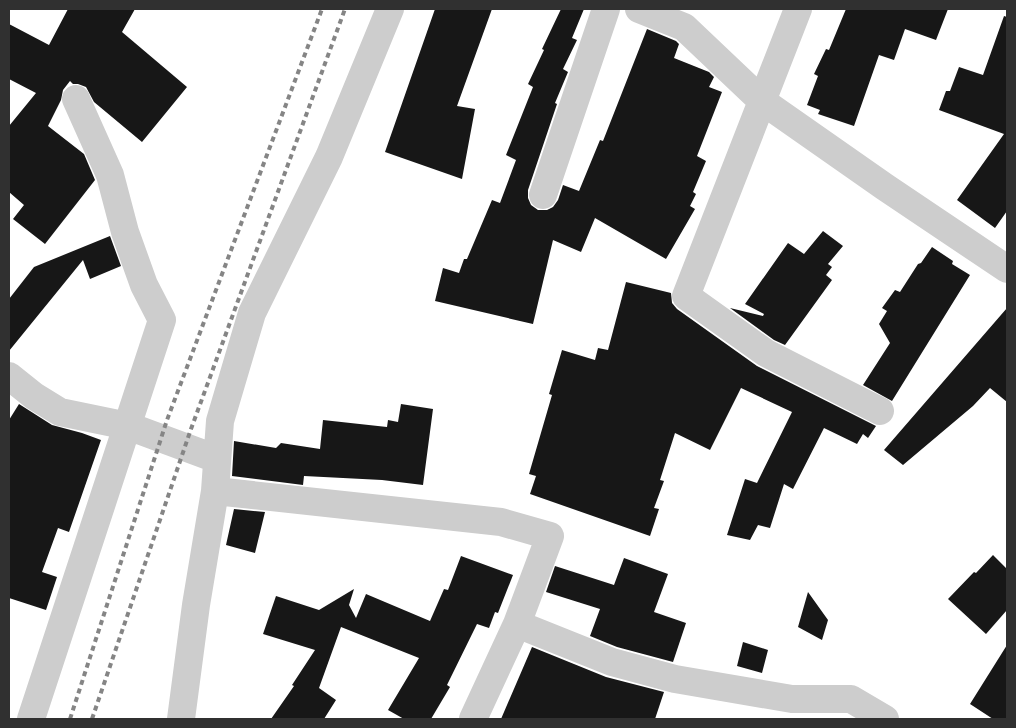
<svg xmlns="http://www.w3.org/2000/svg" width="1016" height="728" font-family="'IBM Plex Sans',sans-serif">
  <rect width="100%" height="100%" fill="#fff"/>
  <path fill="#171717" d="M 68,9 L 135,9 L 122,32 L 187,87 L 142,142 L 94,102 L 86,87 L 78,84 L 73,84 L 70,81 L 63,90 L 61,100 L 48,126 L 84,154 L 95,180 L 45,244 L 13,219 L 24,205 L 9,192 L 9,126 L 36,93 L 9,79 L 9,24 L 49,45 Z
    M 435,9 L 492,9 L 457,106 L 475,109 L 462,179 L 385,152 Z
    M 561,9 L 584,9 L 572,38 L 577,40 L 563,69 L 568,72 L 555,103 L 557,104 L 528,190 L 528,198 L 531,205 L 538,210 L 547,210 L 553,207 L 558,200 L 563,185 L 579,191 L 600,140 L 603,141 L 647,29 L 676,41 L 679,44 L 674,58 L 709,72 L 714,77 L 709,87 L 722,92 L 697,156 L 706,161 L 693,192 L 696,194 L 690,206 L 695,209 L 666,259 L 595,218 L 581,252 L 553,240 L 533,324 L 435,301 L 443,268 L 459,273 L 464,259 L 467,259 L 492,200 L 500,203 L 516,160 L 506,155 L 533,87 L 528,84 L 544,50 L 542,49 Z
    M 846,9 L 948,9 L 936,40 L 905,29 L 894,60 L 879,55 L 854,126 L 818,114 L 820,110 L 807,105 L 818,76 L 814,74 L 826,49 L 829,50 Z
    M 1004,16 L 1007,17 L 1007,211 L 995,228 L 957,200 L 1004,134 L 939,110 L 946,91 L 950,91 L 959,67 L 983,75 Z
    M 823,231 L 843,246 L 828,264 L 832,267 L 826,275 L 832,280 L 785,345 L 774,340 L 730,308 L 763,316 L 764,314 L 745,304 L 788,243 L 804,254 Z
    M 110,236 L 121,266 L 90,279 L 83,260 L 9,351 L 9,299 L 34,267 Z
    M 932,247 L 953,261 L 952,264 L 970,275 L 892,401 L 863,385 L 890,343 L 879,324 L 887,311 L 882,308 L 895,290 L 900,292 L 918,264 L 921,263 Z
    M 626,282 L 671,293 L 672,303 L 677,309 L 757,366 L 876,426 L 868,438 L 863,434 L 857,444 L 824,428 L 793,489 L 784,484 L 770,528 L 758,525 L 750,540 L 727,535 L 745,479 L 757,483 L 792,412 L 741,388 L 710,450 L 675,433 L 660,480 L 664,481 L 654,508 L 659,509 L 650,536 L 530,494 L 536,476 L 529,474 L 552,395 L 549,394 L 562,350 L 595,360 L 598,348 L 608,350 Z
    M 1007,308 L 1007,402 L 990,388 L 973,406 L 903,465 L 884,450 Z
    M 19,404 L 52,425 L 82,433 L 101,440 L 69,532 L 58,528 L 42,572 L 57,577 L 46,610 L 9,598 L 9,420 Z
    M 401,404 L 433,409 L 423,485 L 382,480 L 304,476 L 303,485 L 232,476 L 234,441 L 276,448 L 281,443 L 320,449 L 323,420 L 387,427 L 388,420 L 398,422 Z
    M 234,509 L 265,512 L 255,553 L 226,545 Z
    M 993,555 L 1007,569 L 1007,610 L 986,634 L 948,599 L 974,572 L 976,573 Z
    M 461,556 L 513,575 L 498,613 L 495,612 L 489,628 L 477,624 L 447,685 L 450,687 L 431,719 L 404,719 L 388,710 L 419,658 L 341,627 L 319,688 L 336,700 L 324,719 L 271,719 L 294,686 L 292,685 L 315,650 L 263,634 L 276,596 L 319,610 L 354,589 L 349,605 L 356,618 L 366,594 L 430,621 L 444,589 L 448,590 Z
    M 624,558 L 668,574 L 654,612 L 686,623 L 673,662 L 617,647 L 590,636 L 600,609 L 546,592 L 555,566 L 614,585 Z
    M 808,592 L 828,620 L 822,640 L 798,627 Z
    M 743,642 L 768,650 L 762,673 L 737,666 Z
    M 1007,645 L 1007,719 L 993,719 L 970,704 Z
    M 532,647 L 606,677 L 664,692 L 655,719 L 501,719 Z"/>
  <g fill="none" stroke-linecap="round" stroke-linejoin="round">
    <path stroke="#cdcdcd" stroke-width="28" d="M 639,9 L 684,27 L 762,101 L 885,187 L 1007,269
      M 798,9 L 686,296 L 766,353 L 880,411
      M 543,195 L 606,9
      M 9,376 L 34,396 L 60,412 L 128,426 L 217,459
      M 215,491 L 501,522 L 550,536 L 517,624 L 473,719
      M 517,624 L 612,662 L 675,679 L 792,699 L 851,699 L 885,719
      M 31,719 L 162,320 L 144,285 L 125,232 L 110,175 L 76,99
      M 181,719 L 196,605 L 215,491 L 220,421 L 252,313 L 329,157 L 390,9"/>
    <path stroke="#858585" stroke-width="4" stroke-dasharray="5 4" stroke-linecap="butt" d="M 70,719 L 167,420 L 322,9
      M 92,719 L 191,429 L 345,9"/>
  </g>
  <rect width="1016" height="728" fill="none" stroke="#303030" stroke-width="20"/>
</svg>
